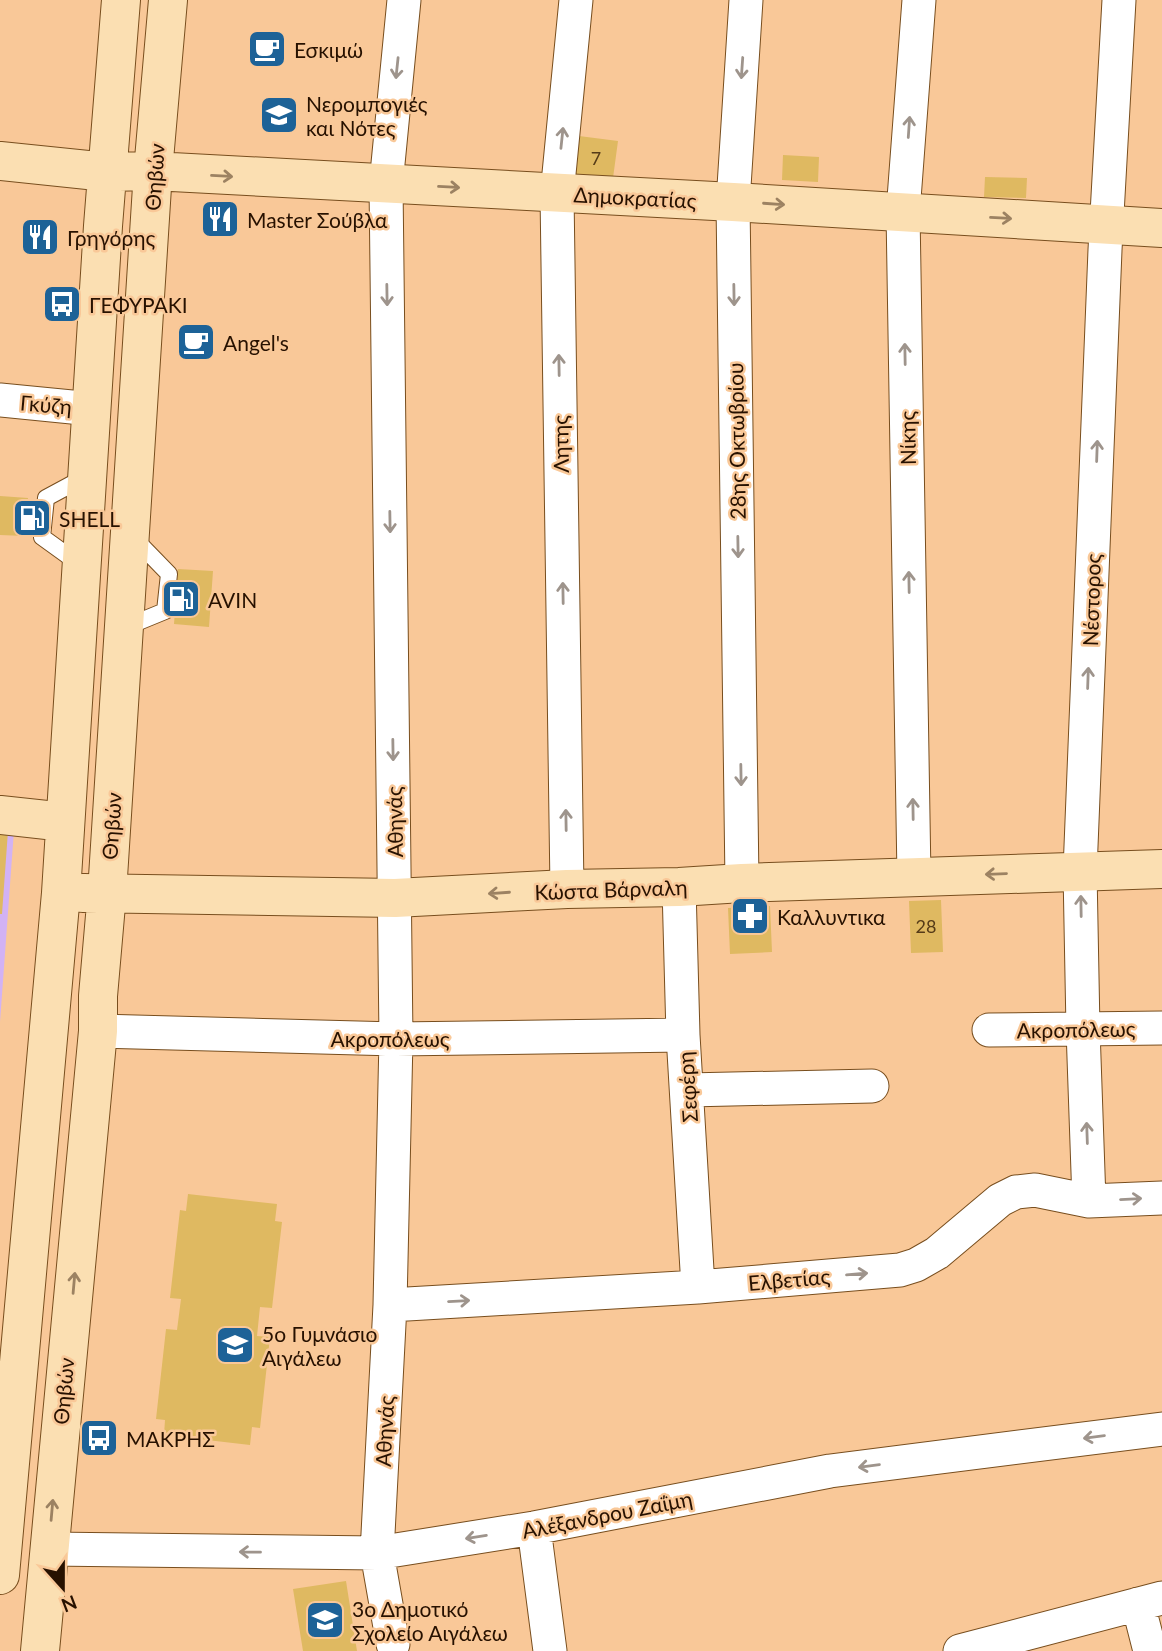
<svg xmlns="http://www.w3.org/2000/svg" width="1162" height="1651" font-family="Lato,sans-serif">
  <rect width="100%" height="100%" fill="#f9c898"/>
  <path fill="#d2b2f4" d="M 0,829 L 14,830 L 0,1022 Z"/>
  <path fill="#dfb961" d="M 579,136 L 618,141 L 613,178 L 574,174 Z
    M 783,155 L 819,157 L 818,182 L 782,180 Z
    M 985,177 L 1027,178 L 1026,198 L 984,197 Z
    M 0,496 L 28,498 L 25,536 L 0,535 Z
    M 178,569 L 213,571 L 209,627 L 174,624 Z
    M 0,816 L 9,817 L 2,914 L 0,914 Z
    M 941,900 L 943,952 L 911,953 L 909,901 Z
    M 770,906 L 772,952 L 730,954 L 728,908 Z
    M 188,1194 L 277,1204 L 275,1221 L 282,1222 L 272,1308 L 260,1307 L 257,1336 L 270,1337 L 260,1428 L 252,1427 L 250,1445 L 164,1435 L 165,1420 L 156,1419 L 166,1329 L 177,1330 L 181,1299 L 170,1298 L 180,1210 L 186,1211 Z
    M 346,1581 L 357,1651 L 303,1651 L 293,1589 Z"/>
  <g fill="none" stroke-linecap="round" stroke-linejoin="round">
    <defs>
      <path id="lane" d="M 78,563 L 42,537 L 46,498 L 85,477
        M 126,627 L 165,611 L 169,574 L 133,537"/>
      <path id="street" d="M 0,400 L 92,409
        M 914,877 L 903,212 L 919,0
        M 742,883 L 733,202 L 746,0
        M 679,887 L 683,1035 L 698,1287
        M 567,889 L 557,194 L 576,0
        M 989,1030 L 1162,1028
        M 98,1031 L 396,1039 L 683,1035
        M 688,1090 L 872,1086
        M 1089,1201 L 1083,1029 L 1080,871 L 1105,250 L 1119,0
        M 390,1305 L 698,1287 L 900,1270 L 916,1265 L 937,1253 L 1000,1200 L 1016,1192 L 1035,1190 L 1089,1201 L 1162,1198
        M 534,1528 L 550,1651
        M 49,1549 L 377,1553 L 534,1528 L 830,1471 L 1162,1429
        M 1138,1604 L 1150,1651
        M 393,1644 L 377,1553 L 390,1305 L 396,1039 L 386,184 L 404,0
        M 960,1651 L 1162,1598"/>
      <path id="secondary" d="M 0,161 L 107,172 L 153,171 L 733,202 L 1162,228
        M 0,815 L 65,822
        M 83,893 L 395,898 L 567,889 L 679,887 L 742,883 L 1162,869
        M 0,1575 L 61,893 L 103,226 L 121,0
        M 40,1651 L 98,1031 L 98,996 L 107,893 L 153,171 L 168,0"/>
    </defs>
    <use href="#lane" stroke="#784e1e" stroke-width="18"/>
    <use href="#street" stroke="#784e1e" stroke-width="35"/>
    <use href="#secondary" stroke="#784e1e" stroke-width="40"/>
    <use href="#lane" stroke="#fff" stroke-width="16"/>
    <use href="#street" stroke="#fff" stroke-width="33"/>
    <use href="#secondary" stroke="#fbdfb2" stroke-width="38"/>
  </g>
  <defs><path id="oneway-shaft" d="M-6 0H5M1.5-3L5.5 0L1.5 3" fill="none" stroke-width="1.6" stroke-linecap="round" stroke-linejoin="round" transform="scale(1.75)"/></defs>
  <g stroke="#9e948c">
    <use href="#oneway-shaft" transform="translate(397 68) rotate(96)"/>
    <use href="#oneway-shaft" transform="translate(742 68) rotate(94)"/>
    <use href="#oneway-shaft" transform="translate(909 127) rotate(-86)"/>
    <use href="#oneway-shaft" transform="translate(562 138) rotate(-84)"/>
    <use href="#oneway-shaft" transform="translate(387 295) rotate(89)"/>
    <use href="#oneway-shaft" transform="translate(734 295) rotate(89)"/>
    <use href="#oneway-shaft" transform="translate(905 354) rotate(-91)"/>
    <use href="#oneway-shaft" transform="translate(559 365) rotate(-91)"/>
    <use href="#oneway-shaft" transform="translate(1097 451) rotate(-88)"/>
    <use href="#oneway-shaft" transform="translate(390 522) rotate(89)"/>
    <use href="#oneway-shaft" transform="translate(738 547) rotate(89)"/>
    <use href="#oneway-shaft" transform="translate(909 582) rotate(-91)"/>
    <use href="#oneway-shaft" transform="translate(563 593) rotate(-91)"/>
    <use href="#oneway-shaft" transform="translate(1088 678) rotate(-88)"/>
    <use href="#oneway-shaft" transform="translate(393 750) rotate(89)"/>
    <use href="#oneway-shaft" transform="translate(741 775) rotate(89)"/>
    <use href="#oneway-shaft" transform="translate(913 809) rotate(-91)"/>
    <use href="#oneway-shaft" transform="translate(566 820) rotate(-91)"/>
    <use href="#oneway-shaft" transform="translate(1081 906) rotate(-91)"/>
    <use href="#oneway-shaft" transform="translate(1087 1133) rotate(-92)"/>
    <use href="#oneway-shaft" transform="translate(1131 1199) rotate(-3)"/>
    <use href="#oneway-shaft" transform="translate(857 1274) rotate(-5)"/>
    <use href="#oneway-shaft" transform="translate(459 1301) rotate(-3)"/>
    <use href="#oneway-shaft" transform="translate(1094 1437) rotate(173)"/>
    <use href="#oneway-shaft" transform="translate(869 1466) rotate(173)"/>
    <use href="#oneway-shaft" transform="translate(476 1537) rotate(171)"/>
    <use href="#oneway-shaft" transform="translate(250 1552) rotate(-179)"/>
  </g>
  <g stroke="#9c8262">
    <use href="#oneway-shaft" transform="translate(222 176) rotate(3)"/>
    <use href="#oneway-shaft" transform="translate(449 187) rotate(3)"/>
    <use href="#oneway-shaft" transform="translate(774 204) rotate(4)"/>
    <use href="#oneway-shaft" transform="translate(1001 218) rotate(3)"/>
    <use href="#oneway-shaft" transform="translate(996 874) rotate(178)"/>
    <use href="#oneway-shaft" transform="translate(499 893) rotate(176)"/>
    <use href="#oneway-shaft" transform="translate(74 1283) rotate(-85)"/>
    <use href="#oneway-shaft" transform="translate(52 1510) rotate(-85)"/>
  </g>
  <defs>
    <symbol id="cafe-square" viewBox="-11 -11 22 22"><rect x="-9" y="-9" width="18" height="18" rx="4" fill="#1d6297" stroke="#f9c898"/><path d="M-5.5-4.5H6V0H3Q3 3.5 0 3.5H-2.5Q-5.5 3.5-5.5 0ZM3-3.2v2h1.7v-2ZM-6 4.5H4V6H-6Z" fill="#fff"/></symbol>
    <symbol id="school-square" viewBox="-11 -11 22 22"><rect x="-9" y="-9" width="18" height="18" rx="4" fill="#1d6297" stroke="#f9c898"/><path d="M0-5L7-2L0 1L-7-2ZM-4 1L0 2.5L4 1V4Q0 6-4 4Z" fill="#fff"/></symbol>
    <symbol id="restaurant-square" viewBox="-11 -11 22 22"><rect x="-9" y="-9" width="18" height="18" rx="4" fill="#1d6297" stroke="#f9c898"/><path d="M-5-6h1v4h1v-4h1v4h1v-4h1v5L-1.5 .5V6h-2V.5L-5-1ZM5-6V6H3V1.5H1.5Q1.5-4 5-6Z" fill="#fff"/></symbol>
    <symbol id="bus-square" viewBox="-11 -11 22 22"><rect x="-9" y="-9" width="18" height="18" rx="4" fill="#1d6297" stroke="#f9c898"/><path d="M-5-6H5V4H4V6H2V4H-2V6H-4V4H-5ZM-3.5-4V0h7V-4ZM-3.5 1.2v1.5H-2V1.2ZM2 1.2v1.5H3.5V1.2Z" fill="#fff"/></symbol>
    <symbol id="fuel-square" viewBox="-11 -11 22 22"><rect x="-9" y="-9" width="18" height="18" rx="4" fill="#1d6297" stroke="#f9c898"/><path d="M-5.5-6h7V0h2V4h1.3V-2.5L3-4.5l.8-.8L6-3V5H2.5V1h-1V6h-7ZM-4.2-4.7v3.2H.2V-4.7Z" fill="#fff"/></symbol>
    <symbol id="pharmacy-square" viewBox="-11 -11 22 22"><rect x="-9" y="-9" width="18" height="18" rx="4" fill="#1d6297" stroke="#f9c898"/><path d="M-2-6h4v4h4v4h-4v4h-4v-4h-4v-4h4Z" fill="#fff"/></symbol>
  </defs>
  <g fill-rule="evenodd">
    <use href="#cafe-square" x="245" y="27" width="44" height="44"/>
    <use href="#school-square" x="257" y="93" width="44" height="44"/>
    <use href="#restaurant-square" x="198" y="197" width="44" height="44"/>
    <use href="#restaurant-square" x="18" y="215" width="44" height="44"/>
    <use href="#bus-square" x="40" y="282" width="44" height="44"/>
    <use href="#cafe-square" x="174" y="320" width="44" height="44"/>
    <use href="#fuel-square" x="10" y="496" width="44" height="44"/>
    <use href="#fuel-square" x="159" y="577" width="44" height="44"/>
    <use href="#pharmacy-square" x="728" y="894" width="44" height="44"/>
    <use href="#school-square" x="213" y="1323" width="44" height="44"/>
    <use href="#bus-square" x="77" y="1416" width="44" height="44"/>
    <use href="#school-square" x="303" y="1598" width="44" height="44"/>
  </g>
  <g text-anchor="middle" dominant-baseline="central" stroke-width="5" stroke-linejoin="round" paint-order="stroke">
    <g font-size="18" fill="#553b18">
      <text x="596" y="158">7</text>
      <text x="926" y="926">28</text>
    </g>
    <g font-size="21" fill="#271100" stroke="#f9c898" text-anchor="start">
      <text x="294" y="49">Εσκιμώ</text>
      <text x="306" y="103">Νερομπογιές<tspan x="306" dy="24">και Νότες</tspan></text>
      <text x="247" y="219">Master Σούβλα</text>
      <text x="67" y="237">Γρηγόρης</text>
      <text x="89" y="304">ΓΕΦΥΡΑΚΙ</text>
      <text x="223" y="342">Angel's</text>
      <text x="59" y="518">SHELL</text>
      <text x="208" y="599">AVIN</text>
      <text x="777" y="916">Καλλυντικα</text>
      <text x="262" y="1333">5ο Γυμνάσιο<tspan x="262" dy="24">Αιγάλεω</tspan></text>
      <text x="126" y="1438">ΜΑΚΡΗΣ</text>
      <text x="352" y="1608">3ο Δημοτικό<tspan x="352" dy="24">Σχολείο Αιγάλεω</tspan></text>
    </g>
    <g font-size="21" fill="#271100" stroke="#f9c898">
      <text transform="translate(154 177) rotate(-86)">Θηβών</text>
      <text transform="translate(635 197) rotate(3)">Δημοκρατίας</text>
      <text transform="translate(46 404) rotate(5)">Γκύζη</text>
      <text transform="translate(907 438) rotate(-91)">Νίκης</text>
      <text transform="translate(736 441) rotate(-91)">28ης Οκτωβρίου</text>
      <text transform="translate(560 444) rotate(-91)">Λητης</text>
      <text transform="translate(1091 600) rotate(-88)">Νέστορος</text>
      <text transform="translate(394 822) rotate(-91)">Αθηνάς</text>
      <text transform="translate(111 826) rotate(-86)">Θηβών</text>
      <text transform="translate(611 889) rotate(-2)">Κώστα Βάρναλη</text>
      <text transform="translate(1076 1029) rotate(-1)">Ακροπόλεως</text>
      <text x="390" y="1038">Ακροπόλεως</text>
      <text transform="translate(687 1087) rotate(-94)">Σεφέρη</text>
      <text transform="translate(789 1279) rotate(-5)">Ελβετίας</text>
      <text transform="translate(63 1391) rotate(-85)">Θηβών</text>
      <text transform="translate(384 1431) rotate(-87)">Αθηνάς</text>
      <text transform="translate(607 1514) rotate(-11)">Αλέξανδρου Ζαΐμη</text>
    </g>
  </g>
  <g transform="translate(63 1588) rotate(159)" stroke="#f9c898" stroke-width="5" paint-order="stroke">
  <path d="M0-5L12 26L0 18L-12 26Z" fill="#271100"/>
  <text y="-10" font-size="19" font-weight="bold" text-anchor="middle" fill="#271100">N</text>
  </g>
</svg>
